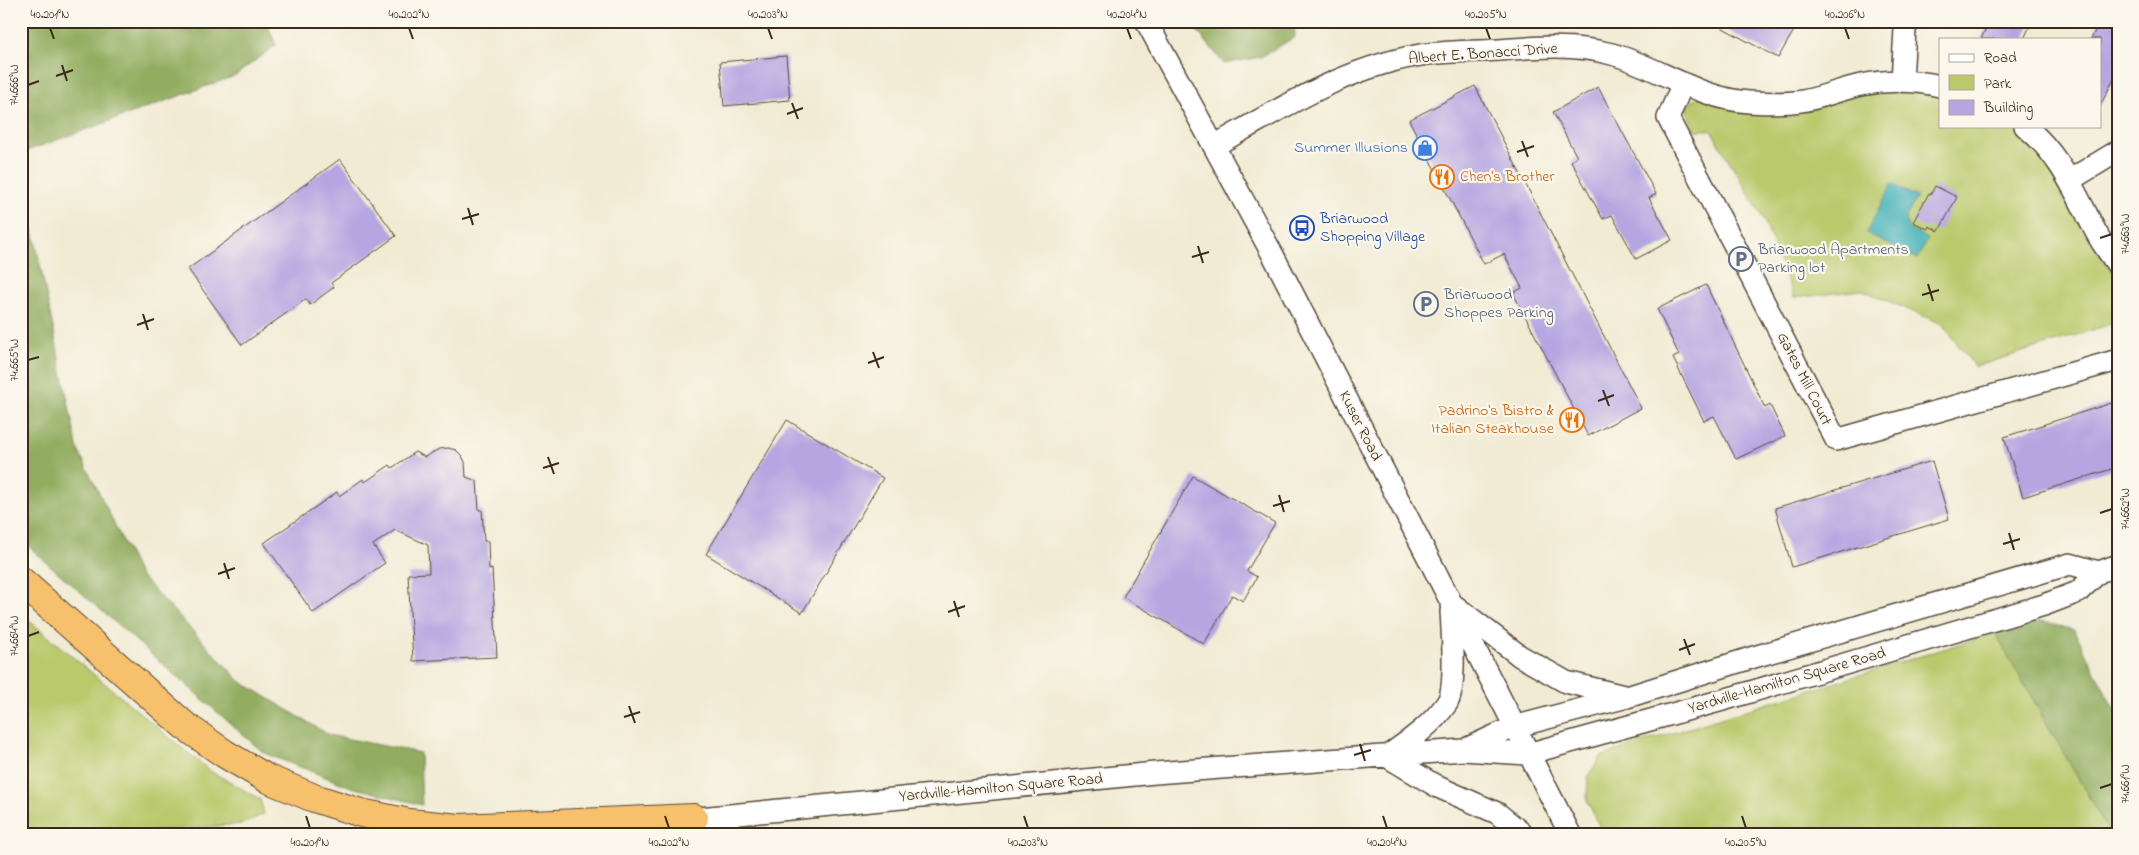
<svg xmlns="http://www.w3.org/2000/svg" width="2139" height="855" font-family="'Indie Flower',sans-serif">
  <rect width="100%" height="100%" fill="#fbf7ec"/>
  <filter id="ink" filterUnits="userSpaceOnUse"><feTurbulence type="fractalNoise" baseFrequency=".02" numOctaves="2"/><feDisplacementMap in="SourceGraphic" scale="10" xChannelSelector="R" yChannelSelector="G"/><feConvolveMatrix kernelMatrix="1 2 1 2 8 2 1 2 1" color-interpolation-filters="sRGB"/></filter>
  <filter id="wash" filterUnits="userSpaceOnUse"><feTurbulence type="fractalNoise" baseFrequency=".0096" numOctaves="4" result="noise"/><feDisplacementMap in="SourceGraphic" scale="20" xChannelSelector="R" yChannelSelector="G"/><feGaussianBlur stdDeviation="1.12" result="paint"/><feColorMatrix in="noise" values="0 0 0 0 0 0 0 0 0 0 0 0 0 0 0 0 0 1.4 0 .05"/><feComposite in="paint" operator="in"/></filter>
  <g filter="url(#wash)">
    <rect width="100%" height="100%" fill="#f1ebd4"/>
    <path fill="#b9c96c" stroke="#7a7a45" d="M 1940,91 L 1940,126 L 2017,126 L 2055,166 L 2091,240 L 2118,282 L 2118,322 L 1975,367 L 1942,324 L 1862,290 L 1794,298 L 1763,218 L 1711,130 L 1694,130 L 1686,107 L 1698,97 Z
      M 21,614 L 210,771 L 260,799 L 264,814 L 242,824 L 117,834 L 21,834 Z
      M 1995,633 L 2110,834 L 1603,834 L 1587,800 L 1588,777 L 1601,757 L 1621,749 Z"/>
    <path fill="#92ad60" stroke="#666c3f" d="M 21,21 L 266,21 L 276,45 L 235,76 L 21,153 Z
      M 1185,21 L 1294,21 L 1295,37 L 1261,57 L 1224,64 L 1199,33 Z
      M 21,201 L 28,205 L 78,450 L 139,574 L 240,681 L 329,735 L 420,753 L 422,805 L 351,787 L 264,753 L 21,540 Z
      M 2042,621 L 2074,630 L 2118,717 L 2118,834 L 2110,834 L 1995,633 Z"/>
    <path fill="#3eafb7" stroke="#3c6c6a" d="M 1892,184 L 1917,197 L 1905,219 L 1909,229 L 1928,239 L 1917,259 L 1866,233 Z"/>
    <g id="blocks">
      <path fill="#b5a5e1" d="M 1710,21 L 1786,21 L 1796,27 L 1778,58 Z
        M 1989,21 L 2032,21 L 2024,39 L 1981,39 Z
        M 2100,21 L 2118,21 L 2118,71 L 2100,106 L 2100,39 L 2091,39 Z
        M 786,56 L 790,100 L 724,106 L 720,62 Z
        M 1475,86 L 1641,408 L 1588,436 L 1513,293 L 1522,288 L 1504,254 L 1484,264 L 1409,120 Z
        M 1598,87 L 1656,194 L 1649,198 L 1672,240 L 1636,259 L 1612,215 L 1603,219 L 1571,161 L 1577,157 L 1553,112 Z
        M 340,159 L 396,236 L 331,283 L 334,287 L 310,305 L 306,299 L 242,345 L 188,269 Z
        M 1935,186 L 1957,197 L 1939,231 L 1929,226 L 1928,229 L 1913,222 L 1929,193 L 1931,194 Z
        M 1706,285 L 1765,408 L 1770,405 L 1785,436 L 1736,459 L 1714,416 L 1704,421 L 1673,358 L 1679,355 L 1657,309 Z
        M 2118,401 L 2118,467 L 2023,497 L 2004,437 Z
        M 787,420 L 883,478 L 802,613 L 706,554 Z
        M 448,448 L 456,450 L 462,456 L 465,462 L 466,477 L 477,481 L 479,510 L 482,510 L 484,541 L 488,541 L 489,570 L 492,569 L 497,657 L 413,661 L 408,574 L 429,573 L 428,545 L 395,530 L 373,545 L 385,563 L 313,613 L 264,543 L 337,492 L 339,496 L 363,479 L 365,482 L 390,465 L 392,468 L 415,452 L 425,457 L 439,449 Z
        M 1932,461 L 1949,519 L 1792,567 L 1775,508 Z
        M 1193,476 L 1275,523 L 1247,571 L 1257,577 L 1243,601 L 1232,595 L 1204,644 L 1123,597 Z"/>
    </g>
  </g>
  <g filter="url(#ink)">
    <use href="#blocks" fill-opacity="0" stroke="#564739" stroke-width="1"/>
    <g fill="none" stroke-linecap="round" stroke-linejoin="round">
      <defs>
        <path id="minor" d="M 1146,21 L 1274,257 L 1570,834
          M 1902,81 L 1905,29 L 1909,21
          M 1683,83 L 1668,118 L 1836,440 L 2118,360
          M 2025,126 C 2062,157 2075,193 2097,234 C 2103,245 2111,255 2118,266
          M 1214,146 C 1276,111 1343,69 1415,56 C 1442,51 1471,52 1499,50 C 1537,47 1575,44 1612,54 C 1658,67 1700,99 1749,102 C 1766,103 1784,104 1802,101 C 1822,98 1841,89 1861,85 C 1887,80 1914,80 1940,86
          M 2070,180 L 2118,151
          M 1455,606 L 1520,656 L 1566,682 L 1624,696
          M 1468,748 L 1514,727 L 1627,697 L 1754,657 L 2070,564 L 2099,572
          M 1389,755 C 1410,740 1432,725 1447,703 C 1457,688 1452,630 1451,611
          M 1386,756 L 1438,787 L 1497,813 L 1523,834
          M 679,820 L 1155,773 L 1463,750 L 1527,754 L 1723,700 L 2044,605 L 2078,592 L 2099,572 L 2118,565"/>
        <path id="highway" d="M 21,581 L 185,726 L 225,754 L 268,779 L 314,798 L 361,813 L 409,823 L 459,828 L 694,818"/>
      </defs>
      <use href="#minor" stroke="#564739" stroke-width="24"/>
      <use href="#highway" stroke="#564739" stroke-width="30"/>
      <use href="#minor" stroke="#fff" stroke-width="21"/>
      <use href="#highway" stroke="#f7c06c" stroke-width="28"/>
    </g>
  </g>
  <path fill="none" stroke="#3b2a1e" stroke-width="2" d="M 50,28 L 54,39M 409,28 L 413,39M 768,28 L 772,39M 1127,28 L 1131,39M 1486,28 L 1490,39M 1845,28 L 1849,39M 62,65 L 67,81M 56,76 L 73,70M 28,85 L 39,81M 792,103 L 798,119M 787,114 L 803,108M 1522,141 L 1528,157M 1517,152 L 1534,146M 468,208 L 473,225M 462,219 L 479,214M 2100,238 L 2112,234M 1198,246 L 1203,263M 1192,257 L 1209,252M 1928,284 L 1933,301M 1922,295 L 1939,290M 143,314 L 148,330M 137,325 L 154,319M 873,352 L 879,368M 28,360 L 39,357M 868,363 L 884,357M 1603,390 L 1609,406M 1598,401 L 1614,395M 548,457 L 554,474M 543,468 L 559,463M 1279,495 L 1284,512M 1273,506 L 1290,501M 2100,513 L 2112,509M 2009,533 L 2014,550M 2003,544 L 2020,539M 224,563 L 229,579M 218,574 L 235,568M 954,601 L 959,617M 948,612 L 965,606M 28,636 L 39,632M 1684,639 L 1690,655M 1679,650 L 1695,644M 629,706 L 635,723M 624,717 L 640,712M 1360,744 L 1365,761M 1354,755 L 1371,750M 2100,788 L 2112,784M 306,816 L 310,828M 665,816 L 669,828M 1024,816 L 1028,828M 1383,816 L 1387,828M 1742,816 L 1746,828"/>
  <defs>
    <symbol id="shop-ring" viewBox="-11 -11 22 22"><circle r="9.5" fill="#fbf7ec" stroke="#3f7fe0" stroke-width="1.5"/><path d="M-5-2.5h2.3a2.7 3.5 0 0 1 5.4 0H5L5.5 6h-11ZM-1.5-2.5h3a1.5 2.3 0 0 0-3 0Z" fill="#3f7fe0"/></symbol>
    <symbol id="restaurant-ring" viewBox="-11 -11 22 22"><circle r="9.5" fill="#fbf7ec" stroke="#e8710a" stroke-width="1.5"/><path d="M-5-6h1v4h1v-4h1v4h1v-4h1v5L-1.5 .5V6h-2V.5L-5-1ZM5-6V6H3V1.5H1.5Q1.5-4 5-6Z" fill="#e8710a"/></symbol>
    <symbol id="bus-ring" viewBox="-11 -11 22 22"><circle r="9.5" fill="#fbf7ec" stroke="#1a4fb4" stroke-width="1.5"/><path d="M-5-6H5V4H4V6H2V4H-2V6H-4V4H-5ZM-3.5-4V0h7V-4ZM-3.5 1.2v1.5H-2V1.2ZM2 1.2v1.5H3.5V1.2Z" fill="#1a4fb4"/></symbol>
    <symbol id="parking-ring" viewBox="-11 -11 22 22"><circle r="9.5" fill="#fbf7ec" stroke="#5c6f8a" stroke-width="1.5"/><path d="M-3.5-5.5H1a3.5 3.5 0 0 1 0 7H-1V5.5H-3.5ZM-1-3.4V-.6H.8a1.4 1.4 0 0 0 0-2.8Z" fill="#5c6f8a"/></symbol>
  </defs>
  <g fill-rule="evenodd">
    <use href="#shop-ring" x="1411" y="134" width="28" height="28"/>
    <use href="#restaurant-ring" x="1428" y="163" width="28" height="28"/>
    <use href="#bus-ring" x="1288" y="214" width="28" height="28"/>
    <use href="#parking-ring" x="1727" y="245" width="28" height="28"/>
    <use href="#parking-ring" x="1412" y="290" width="28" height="28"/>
    <use href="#restaurant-ring" x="1558" y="406" width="28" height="28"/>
  </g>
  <g text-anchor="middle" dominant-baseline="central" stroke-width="4.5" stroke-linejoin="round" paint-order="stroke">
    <g font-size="16" fill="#3b2a1e" stroke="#fbf7ec">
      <text transform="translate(1483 54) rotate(-4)">Albert E. Bonacci Drive</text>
      <text transform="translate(1804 379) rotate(63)">Gates Mill Court</text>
      <text transform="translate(1360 426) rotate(63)">Kuser Road</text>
      <text transform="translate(1787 681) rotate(-16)">Yardville-Hamilton Square Road</text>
      <text transform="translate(1001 788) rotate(-5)">Yardville-Hamilton Square Road</text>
    </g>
    <g font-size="16" fill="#366cbe" stroke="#fbf7ec" text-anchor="end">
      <text x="1408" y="148">Summer Illusions</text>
    </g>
    <g font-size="16" fill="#c56008" stroke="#fbf7ec" text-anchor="start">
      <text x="1460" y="177">Chen's Brother</text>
      <text x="1554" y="411" text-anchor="end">Padrino's Bistro &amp;<tspan x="1554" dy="18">Italian Steakhouse</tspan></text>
    </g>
    <g font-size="16" fill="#164399" stroke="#fbf7ec" text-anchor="start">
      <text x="1320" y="219">Briarwood<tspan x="1320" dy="18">Shopping Village</tspan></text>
    </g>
    <g font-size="16" fill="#4e5e75" stroke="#fbf7ec" text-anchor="start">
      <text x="1758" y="250">Briarwood Apartments<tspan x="1758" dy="18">Parking lot</tspan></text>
      <text x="1444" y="295">Briarwood<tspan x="1444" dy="18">Shoppes Parking</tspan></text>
    </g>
  </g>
  <rect width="2139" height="855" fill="none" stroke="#fbf7ec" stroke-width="55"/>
  <rect x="1939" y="38" width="162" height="90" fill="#fbf7ec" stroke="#aea59a"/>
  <rect x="1949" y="54" width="25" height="8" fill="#ffffff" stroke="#aea59a"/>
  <text x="1984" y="62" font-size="15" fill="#3b2a1e">Road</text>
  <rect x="1949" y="75" width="25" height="15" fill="#b9c96c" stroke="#aea59a"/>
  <text x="1984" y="88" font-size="15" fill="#3b2a1e">Park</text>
  <rect x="1949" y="100" width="25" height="15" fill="#b5a5e1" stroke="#aea59a"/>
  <text x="1984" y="112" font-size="15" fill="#3b2a1e">Building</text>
  <rect x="28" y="28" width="2084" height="800" fill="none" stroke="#3b2a1e" stroke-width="2"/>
  <g font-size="12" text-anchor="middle" fill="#3b2a1e">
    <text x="50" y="18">40.201°N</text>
    <text x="409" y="18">40.202°N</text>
    <text x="768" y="18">40.203°N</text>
    <text x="1127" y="18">40.204°N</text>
    <text x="1486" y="18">40.205°N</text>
    <text x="1845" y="18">40.206°N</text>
    <text transform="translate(14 85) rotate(-90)" y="4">74.666°W</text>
    <text transform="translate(2125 234) rotate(-90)" y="4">74.663°W</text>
    <text transform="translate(14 360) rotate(-90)" y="4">74.665°W</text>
    <text transform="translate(2125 509) rotate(-90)" y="4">74.662°W</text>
    <text transform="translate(14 636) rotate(-90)" y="4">74.664°W</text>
    <text transform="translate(2125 784) rotate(-90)" y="4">74.661°W</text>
    <text x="310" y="846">40.201°N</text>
    <text x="669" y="846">40.202°N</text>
    <text x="1028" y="846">40.203°N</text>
    <text x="1387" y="846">40.204°N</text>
    <text x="1746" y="846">40.205°N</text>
  </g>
</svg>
